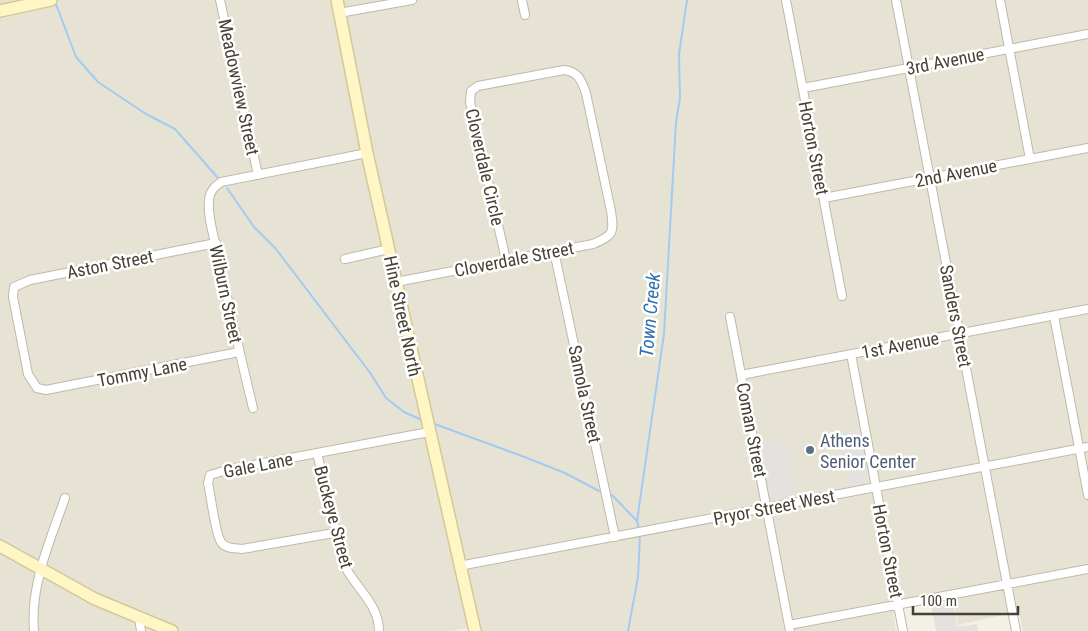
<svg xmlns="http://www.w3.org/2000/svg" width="1088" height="631" font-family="'Roboto Condensed',sans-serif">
  <rect width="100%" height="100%" fill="#f3f0e6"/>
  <path fill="#e7e3d4" d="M 0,0 L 1088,0 L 1088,631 L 1023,631 L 1019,611 L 958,625 L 954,599 L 893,610 L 896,631 L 469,631 L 468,628 L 451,631 L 0,631 Z"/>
  <path fill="#e4e2de" d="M 860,428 L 869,479 L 863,480 L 864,485 L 850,488 L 837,431 Z
    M 786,439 L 795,494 L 847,484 L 848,489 L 796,499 L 795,494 L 780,500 L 768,496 L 758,444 Z
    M 953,601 L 957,627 L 977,624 L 978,631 L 936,631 L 931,605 Z"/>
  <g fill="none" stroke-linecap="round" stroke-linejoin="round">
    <path stroke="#a2cbf1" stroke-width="2" d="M 56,4 L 76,57 L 98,82 L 146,114 L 175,129 L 218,178
      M 227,188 L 254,227 L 276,249 L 371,374 L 386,398 L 404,412 L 422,420
      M 432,423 L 522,456 L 565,473 L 599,491
      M 612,495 L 637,521
      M 639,529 L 637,521 L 664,334 L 676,122 L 680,98 L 679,54 L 687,0
      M 628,631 L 638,577 L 640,534"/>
    <defs>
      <path id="street" d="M 220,0 L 258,175
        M 522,0 L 525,15
        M 786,0 L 842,296
        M 896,0 L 1016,631
        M 1000,0 L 1030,159
        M 339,13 L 412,0
        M 803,88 L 1088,34
        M 824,198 L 1088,148
        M 216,243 L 30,280 L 14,287 L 13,297 L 28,374 L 37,388 L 46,390 L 239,352
        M 554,251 L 615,537
        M 345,259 L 389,249
        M 396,282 L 593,244 C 614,235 614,233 611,211 L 586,93 C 581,80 579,72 564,70 L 478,86 L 471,91 L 470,102 L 506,260
        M 1054,316 L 1088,495
        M 730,317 L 790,631
        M 851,354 L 903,631
        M 741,375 L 1088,309
        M 253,408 C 241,359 230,310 219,261 C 216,242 207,219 209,200 C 210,191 214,187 221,182 L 367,153
        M 317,453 L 344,565 C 355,587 379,604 379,631
        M 334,533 L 242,549 C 235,548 225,549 221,542 C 215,533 211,496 208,483 L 210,475 L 227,470 L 429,432
        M 459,566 L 1088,447
        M 139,618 L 141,631
        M 789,625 L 1088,569
        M 34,631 C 30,585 50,541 65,498"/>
      <path id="secondary" d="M 337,0 L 367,153 L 475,631
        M 0,11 L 51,0
        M 0,546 L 95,599 L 172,631"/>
    </defs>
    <use href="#street" stroke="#bfb9a9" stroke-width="10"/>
    <use href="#secondary" stroke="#d4c896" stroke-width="14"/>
    <use href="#street" stroke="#fff" stroke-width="8"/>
    <use href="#secondary" stroke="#fff5c5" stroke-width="11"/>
  </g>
  <circle fill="#5c6f8a" stroke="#fff" stroke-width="2" cx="810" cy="450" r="5"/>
  <g text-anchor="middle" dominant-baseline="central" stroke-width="5" stroke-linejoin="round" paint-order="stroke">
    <g font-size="18" fill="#464135" stroke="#fff">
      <text transform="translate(945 61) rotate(-11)">3rd Avenue</text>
      <text transform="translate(239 87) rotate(78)">Meadowview Street</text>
      <text transform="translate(814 148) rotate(79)">Horton Street</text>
      <text transform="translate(485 167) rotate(77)">Cloverdale Circle</text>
      <text transform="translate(956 173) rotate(-11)">2nd Avenue</text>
      <text transform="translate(514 259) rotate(-11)">Cloverdale Street</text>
      <text transform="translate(110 264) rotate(-11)">Aston Street</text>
      <text transform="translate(226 294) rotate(78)">Wilburn Street</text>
      <text transform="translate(403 316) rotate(78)">Hine Street North</text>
      <text transform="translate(956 316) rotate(79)">Sanders Street</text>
      <text transform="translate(900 345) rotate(-11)">1st Avenue</text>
      <text transform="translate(142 372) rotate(-11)">Tommy Lane</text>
      <text transform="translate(585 394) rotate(78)">Samola Street</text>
      <text transform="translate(752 430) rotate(79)">Coman Street</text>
      <text transform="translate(258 465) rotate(-11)">Gale Lane</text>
      <text transform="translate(774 507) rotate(-11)">Pryor Street West</text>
      <text transform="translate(334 517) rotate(75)">Buckeye Street</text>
      <text transform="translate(888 551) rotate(79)">Horton Street</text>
    </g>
    <g font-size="18" fill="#4e5e75" stroke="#fff" text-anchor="start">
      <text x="820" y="440">Athens<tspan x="820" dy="21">Senior Center</tspan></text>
    </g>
    <g font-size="19" font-style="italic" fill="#2e71b3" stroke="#fff">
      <text transform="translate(650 315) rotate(-85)">Town Creek</text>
    </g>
  </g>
  <path d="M913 606v8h105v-8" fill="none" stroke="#464135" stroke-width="2.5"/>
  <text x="920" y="606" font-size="15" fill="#464135" stroke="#ffffff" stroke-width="4" paint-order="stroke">100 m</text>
</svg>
